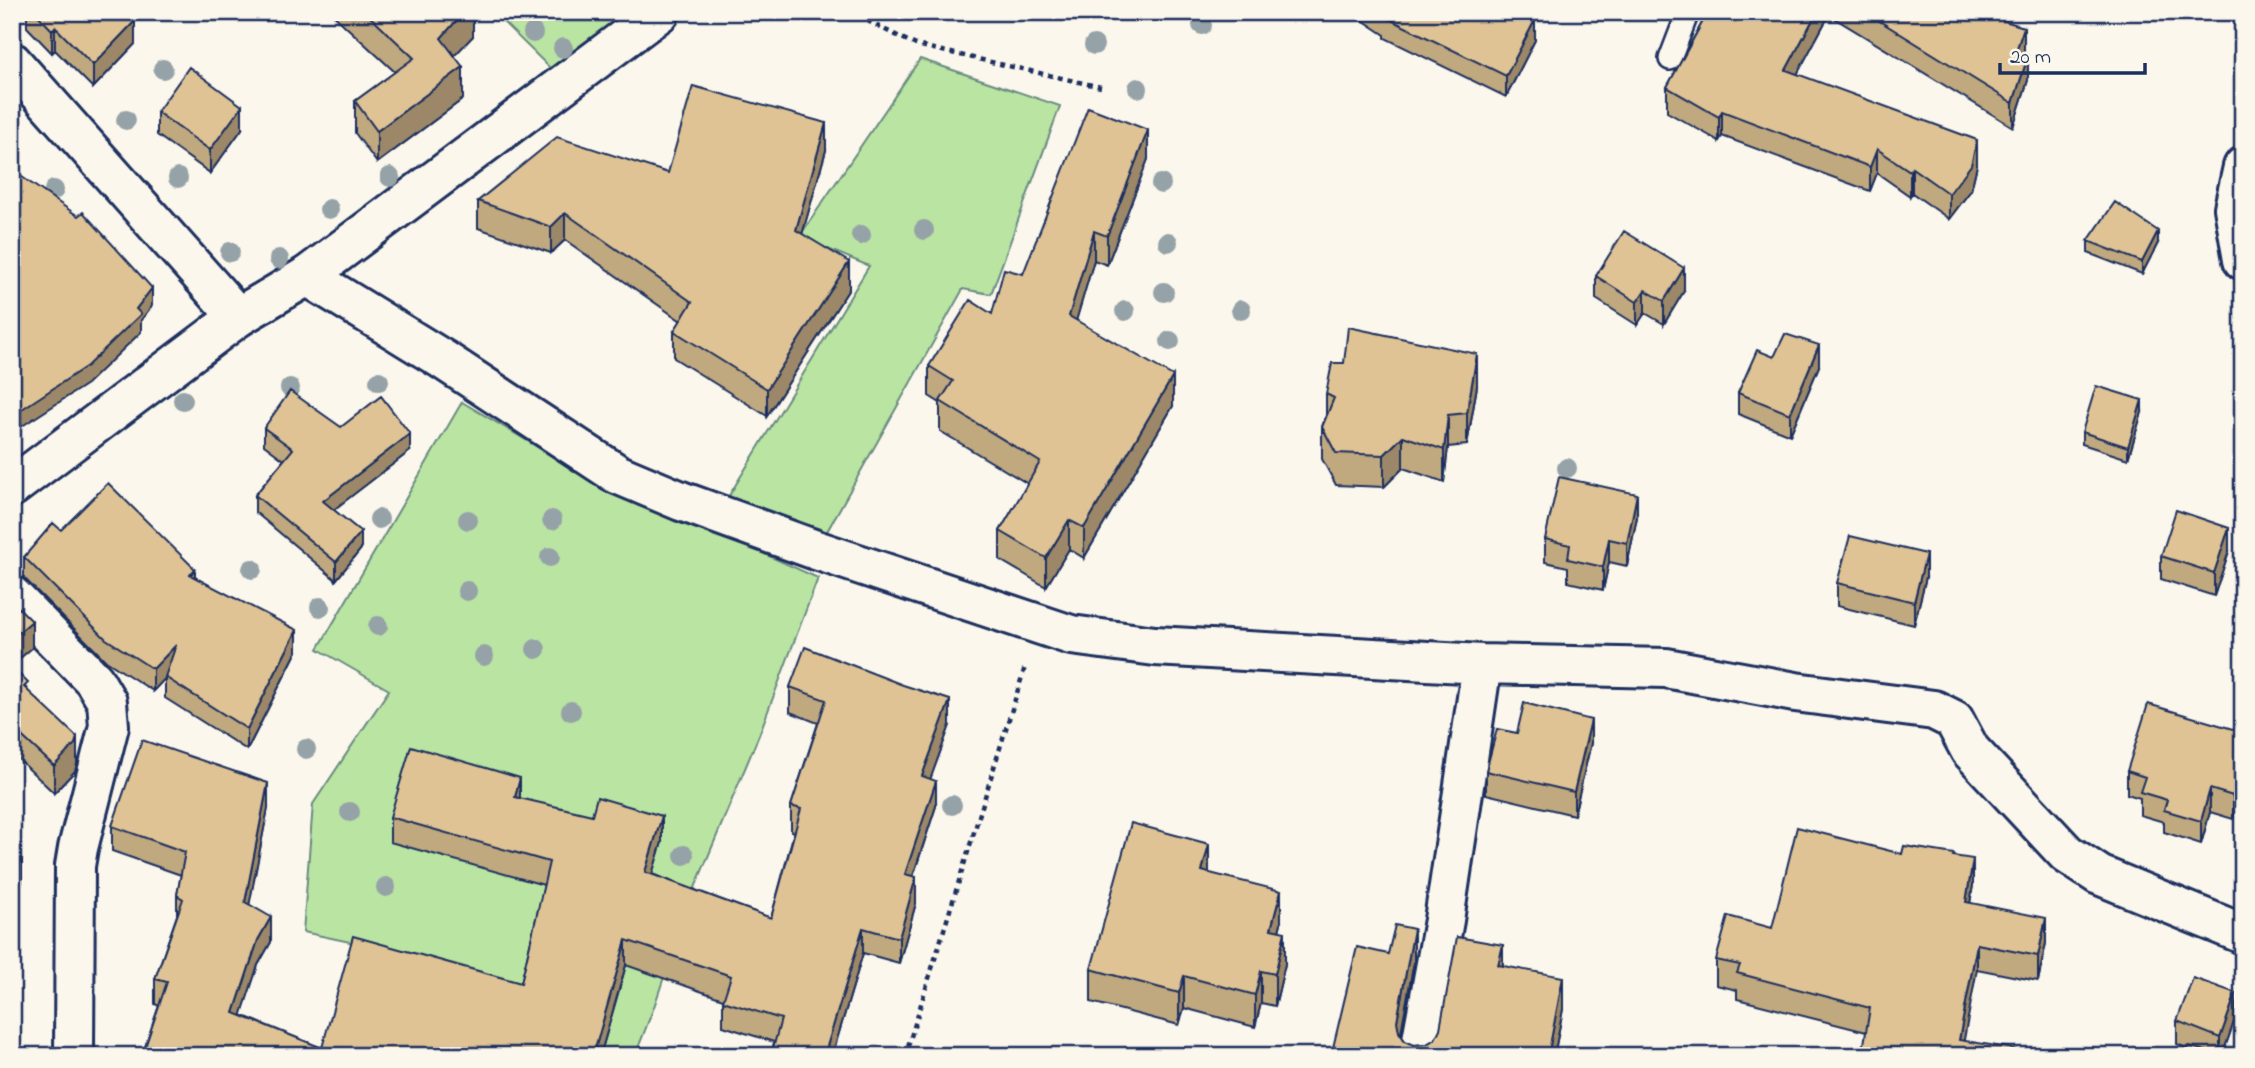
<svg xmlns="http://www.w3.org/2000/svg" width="2255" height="1068" font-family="'Indie Flower',sans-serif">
  <rect width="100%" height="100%" fill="#fbf7ec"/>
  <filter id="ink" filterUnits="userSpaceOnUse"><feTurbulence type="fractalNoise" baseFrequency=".0143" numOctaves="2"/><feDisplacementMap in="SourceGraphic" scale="14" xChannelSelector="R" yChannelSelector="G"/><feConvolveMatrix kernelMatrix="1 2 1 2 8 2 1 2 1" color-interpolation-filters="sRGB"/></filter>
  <g filter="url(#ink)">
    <path fill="#b9e4a2" stroke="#6a8a80" stroke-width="2" d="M 493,12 L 631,12 L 553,71 Z
      M 920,59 L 1060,106 L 991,294 L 963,289 L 825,535 L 727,499 L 869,266 L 799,237 Z
      M 462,402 L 580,472 L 818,578 L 759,735 L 689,902 L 654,1007 L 635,1056 L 418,1056 L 453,964 L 303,932 L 313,804 L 389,690 L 318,649 Z"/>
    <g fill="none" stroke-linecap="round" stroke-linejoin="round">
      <defs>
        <path id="lane" d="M 1670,59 L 1688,12"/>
        <path id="street" d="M 12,62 L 238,317
          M 2243,167 L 2234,208 L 2243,260
          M 307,276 L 442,359 L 617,474 L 681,501 L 816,550 L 1071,635 L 1155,646 L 1482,664 L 1666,668 L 1795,692 L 1934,710 L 1954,720 L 1970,750 L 2067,854 L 2099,875 L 2243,934
          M 12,596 L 94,680 L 107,702 L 109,726 L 78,848 L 75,866 L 74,1056
          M 1419,1056 L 1444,920 L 1482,664"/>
        <path id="secondary" d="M 12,487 L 238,317 L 307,276 L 660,12"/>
      </defs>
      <use href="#lane" stroke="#1b2f5e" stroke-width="26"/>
      <use href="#street" stroke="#1b2f5e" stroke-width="44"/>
      <use href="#secondary" stroke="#1b2f5e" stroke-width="44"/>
      <path stroke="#1b2f5e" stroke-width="4.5" stroke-dasharray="5 5" stroke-linecap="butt" d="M 849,12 L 916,45 L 1101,87
        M 905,1056 L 1025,667"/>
      <use href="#lane" stroke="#fbf7ec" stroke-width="21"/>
      <use href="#street" stroke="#fbf7ec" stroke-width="38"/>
      <use href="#secondary" stroke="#fbf7ec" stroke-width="38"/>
    </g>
    <g fill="#95a2a7">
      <circle cx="1202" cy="25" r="10"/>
      <circle cx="533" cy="33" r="10"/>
      <circle cx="1094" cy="45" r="10"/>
      <circle cx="563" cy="48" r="10"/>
      <circle cx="163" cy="69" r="10"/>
      <circle cx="1138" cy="88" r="10"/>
      <circle cx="126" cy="120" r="10"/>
      <circle cx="390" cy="177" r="10"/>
      <circle cx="178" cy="178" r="10"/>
      <circle cx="1161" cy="184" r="10"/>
      <circle cx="54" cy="190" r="10"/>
      <circle cx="329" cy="209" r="10"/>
      <circle cx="924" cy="230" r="10"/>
      <circle cx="861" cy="235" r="10"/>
      <circle cx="1168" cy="242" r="10"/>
      <circle cx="230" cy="252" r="10"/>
      <circle cx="279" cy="259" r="10"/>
      <circle cx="1164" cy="292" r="10"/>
      <circle cx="1241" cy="310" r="10"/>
      <circle cx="1125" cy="311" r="10"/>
      <circle cx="1170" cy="341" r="10"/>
      <circle cx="379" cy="381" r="10"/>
      <circle cx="290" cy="388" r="10"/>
      <circle cx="183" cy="400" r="10"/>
      <circle cx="1567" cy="468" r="10"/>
      <circle cx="379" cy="519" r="10"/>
      <circle cx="468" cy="520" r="10"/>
      <circle cx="552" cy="520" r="10"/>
      <circle cx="550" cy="557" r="10"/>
      <circle cx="252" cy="569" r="10"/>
      <circle cx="467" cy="591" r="10"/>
      <circle cx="320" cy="607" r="10"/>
      <circle cx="378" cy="626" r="10"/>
      <circle cx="536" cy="649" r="10"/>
      <circle cx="484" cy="656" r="10"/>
      <circle cx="571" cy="711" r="10"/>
      <circle cx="306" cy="749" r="10"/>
      <circle cx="952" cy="805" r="10"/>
      <circle cx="350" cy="812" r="10"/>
      <circle cx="684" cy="855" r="10"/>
      <circle cx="386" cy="887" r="10"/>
    </g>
    <path fill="#c0a87f" stroke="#1b2f5e" stroke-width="2" d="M 27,12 L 127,12 L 135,44 L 93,88 L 55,50 L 52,53 L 27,27 Z
      M 330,12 L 473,12 L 473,36 L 454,55 L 463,99 L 377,163 L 355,133 L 355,101 L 395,72 Z
      M 1361,12 L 1520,12 L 1535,40 L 1506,97 L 1385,38 L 1385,35 L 1361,19 Z
      M 1708,12 L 1976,12 L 2024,51 L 2023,54 L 2028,80 L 2013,127 L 1829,15 L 1797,74 L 1977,165 L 1971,190 L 1949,219 L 1912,193 L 1910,196 L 1877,173 L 1870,191 L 1722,136 L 1719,141 L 1667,112 L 1667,87 Z
      M 157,112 L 242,129 L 210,173 L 157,135 Z
      M 826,150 L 802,234 L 849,289 L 767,416 L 674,358 L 674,331 L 681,321 L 565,240 L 551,253 L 478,228 L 478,201 Z
      M 1148,159 L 1107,265 L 1094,260 L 1076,320 L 1173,406 L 1084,558 L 1069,549 L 1046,587 L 1000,560 L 1000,531 L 1028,484 L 940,431 L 940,403 L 929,396 L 929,366 L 992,314 L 1023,274 Z
      M 2088,241 L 2158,243 L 2142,274 L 2088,253 Z
      M 1596,276 L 1684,291 L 1664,324 L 1645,313 L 1637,325 L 1596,299 Z
      M 1774,357 L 1819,366 L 1790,435 L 1738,414 L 1738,393 Z
      M 1477,386 L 1467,445 L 1448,447 L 1444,482 L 1403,468 L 1384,487 L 1336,485 L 1322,459 L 1322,427 L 1326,415 L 1326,394 Z
      M 2142,412 L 2128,459 L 2082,444 L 2082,432 Z
      M 341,427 L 410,451 L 334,509 L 361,549 L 336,580 L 255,512 L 255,495 L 284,460 L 264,445 L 264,428 Z
      M 1637,517 L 1627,566 L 1609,562 L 1603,590 L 1568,582 L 1568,567 L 1545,562 L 1545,539 Z
      M 61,530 L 195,577 L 297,651 L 247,750 L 165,698 L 165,678 L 153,691 L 106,661 L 24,578 L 24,557 Z
      M 2229,551 L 2214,596 L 2161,579 L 2161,556 Z
      M 1926,577 L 1914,625 L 1837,606 L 1837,583 Z
      M 12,667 L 77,764 L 75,771 L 54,793 L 12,753 Z
      M 790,687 L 950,725 L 930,779 L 936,806 L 913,877 L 916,903 L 899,963 L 863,953 L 832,1056 L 771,1056 L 774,1042 L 723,1026 L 723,999 L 626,965 L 600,1056 L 142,1056 L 159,1006 L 155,1004 L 155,979 L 177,915 L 177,895 L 181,875 L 112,851 L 112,826 L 268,808 L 249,904 L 271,942 L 258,965 L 241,1015 L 322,1048 L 521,983 L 544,885 L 390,842 L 390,817 L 520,799 L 662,842 L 652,874 L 771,918 L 794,832 L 791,831 L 791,806 L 818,723 L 790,712 Z
      M 2243,732 L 2233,819 L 2210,812 L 2201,844 L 2164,832 L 2164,822 L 2140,815 L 2140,798 L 2127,794 L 2127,771 Z
      M 1517,733 L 1591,743 L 1574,815 L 1486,794 L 1486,771 Z
      M 1902,854 L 1954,856 L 1973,885 L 1970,903 L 2046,943 L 2038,981 L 1977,969 L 1866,1032 L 1737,999 L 1737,990 L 1716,985 L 1716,960 Z
      M 1209,873 L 1281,923 L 1279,931 L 1285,964 L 1275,1006 L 1261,1003 L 1255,1027 L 1184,1008 L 1179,1025 L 1091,1002 L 1091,969 Z
      M 1414,961 L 1401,1035 L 1405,1041 L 1414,1045 L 1427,1044 L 1435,1039 L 1503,965 L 1563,1009 L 1554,1056 L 1331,1056 Z
      M 2236,1016 L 2222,1056 L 2188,1049 L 2177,1044 L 2177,1021 Z"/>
    <path fill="#9c8868" stroke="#1b2f5e" stroke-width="2" d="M 464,12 L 473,12 L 473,36 L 441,70 L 441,38 Z
      M 1817,12 L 1829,12 L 1829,15 L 1786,95 L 1786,70 Z
      M 1535,20 L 1535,40 L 1506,97 L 1506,76 Z
      M 135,21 L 135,44 L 93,88 L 93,65 Z
      M 55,27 L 55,50 L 52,53 L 52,30 Z
      M 2024,27 L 2024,51 L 2016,76 L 2016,51 Z
      M 2028,56 L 2028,80 L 2013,127 L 2013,103 Z
      M 463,67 L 463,99 L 377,163 L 377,131 Z
      M 242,106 L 242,129 L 210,173 L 210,150 Z
      M 1722,111 L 1722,136 L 1719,141 L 1719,117 Z
      M 826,123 L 826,150 L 796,256 L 796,230 Z
      M 1148,130 L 1148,159 L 1107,265 L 1107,236 Z
      M 1977,140 L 1977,165 L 1971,190 L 1949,219 L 1949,194 Z
      M 1877,149 L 1877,173 L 1870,191 L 1870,167 Z
      M 1912,168 L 1912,193 L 1910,196 L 1910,171 Z
      M 565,213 L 565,240 L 551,253 L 551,227 Z
      M 1094,231 L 1094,260 L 1069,345 L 1069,316 Z
      M 2158,231 L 2158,243 L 2142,274 L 2142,262 Z
      M 849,262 L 849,289 L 767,416 L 767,389 Z
      M 1684,268 L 1684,291 L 1664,324 L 1664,301 Z
      M 152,288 L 152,306 L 141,320 L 141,332 L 87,384 L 13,432 L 13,415 L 136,309 Z
      M 1645,290 L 1645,313 L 1637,325 L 1637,302 Z
      M 1819,345 L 1819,366 L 1790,435 L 1790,414 Z
      M 1477,354 L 1477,386 L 1467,445 L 1467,413 Z
      M 1173,376 L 1173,406 L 1084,558 L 1084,528 Z
      M 2142,400 L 2142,412 L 2128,459 L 2128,447 Z
      M 1448,415 L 1448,447 L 1444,482 L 1444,450 Z
      M 410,434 L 410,451 L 323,518 L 323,501 Z
      M 1403,436 L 1403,468 L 1384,487 L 1384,455 Z
      M 1637,494 L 1637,517 L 1627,566 L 1627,543 Z
      M 1069,520 L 1069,549 L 1046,587 L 1046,558 Z
      M 2229,528 L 2229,551 L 2214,596 L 2214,573 Z
      M 361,532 L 361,549 L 336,580 L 336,562 Z
      M 1609,539 L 1609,562 L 1603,590 L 1603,567 Z
      M 1926,554 L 1926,577 L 1914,625 L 1914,602 Z
      M 195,569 L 195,591 L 190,575 Z
      M 32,621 L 32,648 L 12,665 L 12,638 Z
      M 297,630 L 297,651 L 247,750 L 247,729 Z
      M 176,645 L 176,667 L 153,691 L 153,669 Z
      M 950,700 L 950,725 L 922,802 L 922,776 Z
      M 1591,720 L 1591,743 L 1574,815 L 1574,792 Z
      M 77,737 L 77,764 L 75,771 L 54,793 L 54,766 Z
      M 2243,764 L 2243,786 L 2233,819 L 2233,796 Z
      M 520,778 L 520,803 L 515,797 Z
      M 936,781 L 936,806 L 905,900 L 905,874 Z
      M 268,783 L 268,808 L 245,927 L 245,902 Z
      M 2210,789 L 2210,812 L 2201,844 L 2201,821 Z
      M 662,816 L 662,842 L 645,897 L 645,872 Z
      M 1209,844 L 1209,876 L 1202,871 Z
      M 22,859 L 22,882 L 12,917 L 12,894 Z
      M 1973,859 L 1973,885 L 1966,928 L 1966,902 Z
      M 916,877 L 916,903 L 899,963 L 899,938 Z
      M 1281,891 L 1281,923 L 1271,961 L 1271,929 Z
      M 271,917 L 271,942 L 258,965 L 234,1038 L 234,1013 L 258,940 Z
      M 2046,918 L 2046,943 L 2038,981 L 2038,956 Z
      M 863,928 L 863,953 L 832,1056 L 824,1056 Z
      M 1414,929 L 1414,961 L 1398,1049 L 1397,1021 Z
      M 1285,932 L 1285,964 L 1275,1006 L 1275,974 Z
      M 626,940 L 626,965 L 600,1056 L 593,1056 Z
      M 1977,944 L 1977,969 L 1961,1056 L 1959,1040 Z
      M 1503,945 L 1503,977 L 1498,965 Z
      M 1261,971 L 1261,1003 L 1255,1027 L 1255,995 Z
      M 1184,976 L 1184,1008 L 1179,1025 L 1179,993 Z
      M 1563,977 L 1563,1009 L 1554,1056 L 1548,1056 Z
      M 2236,993 L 2236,1016 L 2222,1056 L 2220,1056 L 2220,1038 Z"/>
    <path fill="#dfc394" stroke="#1b2f5e" stroke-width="2" d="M 35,12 L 127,12 L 135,21 L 93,65 L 55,27 L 52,30 Z
      M 365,12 L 464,12 L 441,38 L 463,67 L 377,131 L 355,101 L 414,58 Z
      M 1382,12 L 1520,12 L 1535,20 L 1506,76 L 1385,17 L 1386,15 Z
      M 1708,12 L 1817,12 L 1786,70 L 1977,140 L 1971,165 L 1949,194 L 1912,168 L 1910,171 L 1877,149 L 1870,167 L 1722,111 L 1719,117 L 1667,87 Z
      M 1865,12 L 1976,12 L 2024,27 L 2016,51 L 2028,56 L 2013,103 Z
      M 189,67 L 242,106 L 210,150 L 157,112 Z
      M 693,86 L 826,123 L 796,230 L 849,262 L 767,389 L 674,331 L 692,302 L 565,213 L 551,227 L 478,201 L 557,137 L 668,173 Z
      M 1088,107 L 1148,130 L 1107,236 L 1094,231 L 1069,316 L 1173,376 L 1084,528 L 1069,520 L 1046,558 L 1000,531 L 1040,462 L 940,401 L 953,381 L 929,366 L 970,300 L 992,314 L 1004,269 L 1023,274 Z
      M 12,170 L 78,216 L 83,212 L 152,288 L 136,309 L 141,314 L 87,366 L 13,415 Z
      M 2115,202 L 2158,231 L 2142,262 L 2088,241 Z
      M 1624,231 L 1684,268 L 1664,301 L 1645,290 L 1637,302 L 1596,276 Z
      M 1348,327 L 1477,354 L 1467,413 L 1448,415 L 1444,450 L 1403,436 L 1384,455 L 1336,453 L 1322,427 L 1334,398 L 1326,394 L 1332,363 L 1344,363 Z
      M 1785,334 L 1819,345 L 1790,414 L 1738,393 L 1757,350 L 1774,357 Z
      M 2096,386 L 2142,400 L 2128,447 L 2082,432 Z
      M 290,391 L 341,427 L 381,396 L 410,434 L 323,501 L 361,532 L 336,562 L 255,495 L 293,449 L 264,428 Z
      M 1559,477 L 1637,494 L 1627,543 L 1609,539 L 1603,567 L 1568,559 L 1570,545 L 1545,539 Z
      M 108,483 L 195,569 L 190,575 L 297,630 L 247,729 L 165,677 L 176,645 L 153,669 L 106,639 L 24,557 L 53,523 L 61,530 Z
      M 2176,510 L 2229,528 L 2214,573 L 2161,556 Z
      M 1850,536 L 1926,554 L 1914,602 L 1837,583 Z
      M 12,601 L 32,621 L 12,638 Z
      M 805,647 L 903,685 L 950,700 L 922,776 L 936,781 L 905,874 L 916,877 L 899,938 L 863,928 L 824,1056 L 771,1056 L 781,1019 L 723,1001 L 731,976 L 626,940 L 593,1056 L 142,1056 L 167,982 L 155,979 L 183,899 L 177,895 L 185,852 L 112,826 L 142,740 L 268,783 L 245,902 L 271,917 L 258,940 L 234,1013 L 322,1048 L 353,936 L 521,983 L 549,862 L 390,817 L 411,746 L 520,778 L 515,797 L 592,815 L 597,797 L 662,816 L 645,872 L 771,918 L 801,809 L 791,806 L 826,700 L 790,687 Z
      M 12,667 L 28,683 L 24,687 L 77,737 L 75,744 L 54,766 L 12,727 Z
      M 1524,703 L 1591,720 L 1574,792 L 1486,771 L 1497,729 L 1517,733 Z
      M 2148,704 L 2243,732 L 2243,764 L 2233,796 L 2210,789 L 2201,821 L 2164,810 L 2167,800 L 2140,792 L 2145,777 L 2127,771 Z
      M 1131,823 L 1209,844 L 1202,871 L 1281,891 L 1271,929 L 1285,932 L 1275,974 L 1261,971 L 1255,995 L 1184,976 L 1179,993 L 1091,969 Z
      M 1797,827 L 1902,854 L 1904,846 L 1954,854 L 1953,856 L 1973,859 L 1966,902 L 2046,918 L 2038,956 L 1977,944 L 1959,1040 L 2009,1048 L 2036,1056 L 1862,1056 L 1870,1008 L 1737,973 L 1740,965 L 1716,960 L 1728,916 L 1772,928 Z
      M 12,857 L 22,859 L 12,894 Z
      M 1395,925 L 1414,929 L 1397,1021 L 1399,1032 L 1405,1041 L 1414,1045 L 1427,1044 L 1435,1039 L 1440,1029 L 1457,937 L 1503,945 L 1498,965 L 1563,977 L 1548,1056 L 1433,1056 L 1397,1049 L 1395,1056 L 1331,1056 L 1357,947 L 1388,954 Z
      M 2193,978 L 2236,993 L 2220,1038 L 2177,1021 Z
      M 2189,1046 L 2221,1056 L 2186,1056 Z"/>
  </g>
  <rect width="2255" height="1068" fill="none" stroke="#fbf7ec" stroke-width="42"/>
  <rect x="21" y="21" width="2213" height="1026" fill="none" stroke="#1b2f5e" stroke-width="2.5" filter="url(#ink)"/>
  <path d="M2000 63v10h145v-10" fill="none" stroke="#1b2f5e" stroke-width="3.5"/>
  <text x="2010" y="63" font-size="21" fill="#1b2f5e" stroke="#fbf7ec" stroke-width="5" paint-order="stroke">20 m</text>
</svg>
